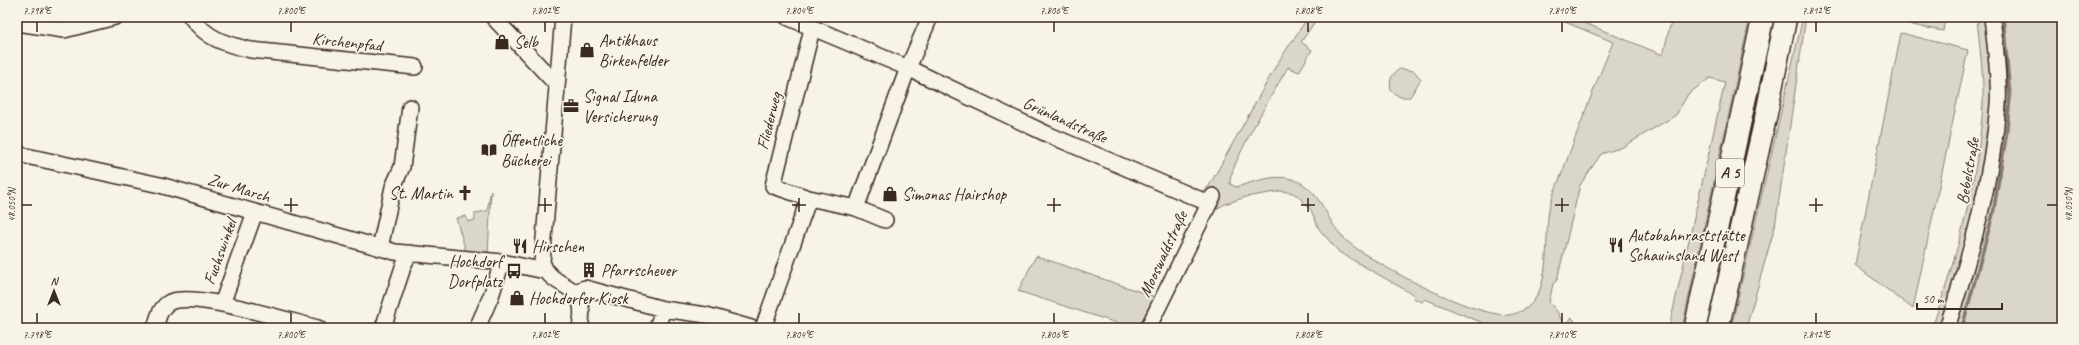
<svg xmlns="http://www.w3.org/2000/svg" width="2079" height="345" font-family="Caveat,sans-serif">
  <rect width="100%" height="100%" fill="#f7f3e8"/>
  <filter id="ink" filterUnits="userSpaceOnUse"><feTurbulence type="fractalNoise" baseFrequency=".025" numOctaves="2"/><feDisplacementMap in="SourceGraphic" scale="8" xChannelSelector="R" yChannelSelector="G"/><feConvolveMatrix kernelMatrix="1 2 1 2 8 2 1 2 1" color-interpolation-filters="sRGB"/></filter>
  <g filter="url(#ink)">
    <path fill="#dbd6cb" stroke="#8b8074" d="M 1308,17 L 1318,17 L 1301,42 L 1312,50 L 1299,72 L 1288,67 C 1277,86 1227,169 1230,184 L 1236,187 C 1254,182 1278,172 1297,181 C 1324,193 1326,224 1348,242 C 1377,266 1469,314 1506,315 C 1517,315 1530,308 1535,299 C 1550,277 1545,234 1549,209 C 1552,195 1560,179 1565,165 C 1580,124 1596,83 1613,42 L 1553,17 L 1570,17 L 1663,55 L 1672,17 L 1750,17 L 1682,328 L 1669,328 L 1725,82 L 1710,78 L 1688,94 L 1676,115 L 1623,147 L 1601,154 L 1580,185 L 1557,280 L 1553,284 L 1549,302 L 1559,314 L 1563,325 L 1572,318 L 1574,320 L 1577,328 L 1495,328 L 1425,299 L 1422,302 L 1413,298 L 1414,295 L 1339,252 L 1319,229 L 1311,210 L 1298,196 L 1293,193 L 1281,191 L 1246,197 L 1225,204 L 1216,209 L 1209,215 L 1172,296 L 1162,291 L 1198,211 L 1194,202 L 1196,192 L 1202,191 L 1209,186 L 1277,64 Z
      M 1803,17 L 1806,17 L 1775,226 L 1746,328 L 1731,328 Z
      M 1908,17 L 1945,17 L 1943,31 L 1907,24 Z
      M 1977,17 L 2062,17 L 2062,328 L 1932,328 C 1957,256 1979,178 1983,102 C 1984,75 1979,44 1977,17 Z
      M 1901,33 L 1968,50 L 1913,309 L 1855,265 Z
      M 1400,69 L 1414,71 L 1421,79 L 1410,97 L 1400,97 L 1391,91 C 1389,81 1391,74 1400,69 Z
      M 491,190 L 488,256 L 466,252 L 456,218 L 466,216 L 468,222 L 475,220 L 475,213 L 487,211 Z
      M 1036,256 L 1158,298 L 1141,328 L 1132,328 L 1018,291 Z"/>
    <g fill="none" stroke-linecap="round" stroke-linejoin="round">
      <path stroke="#84786c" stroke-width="3.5" d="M 1962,328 L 1993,214 L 2006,137 L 2010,97 L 2003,17"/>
      <defs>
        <path id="minor" d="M 191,17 C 207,39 225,44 251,50 L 415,67
          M 493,17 L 557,85
          M 563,17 L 542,262 C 552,293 590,278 580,328
          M 787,17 L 908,68 L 1047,134 L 1208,203
          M 17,23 L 64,30 L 115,17
          M 17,154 L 160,185 L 395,252 L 502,262 L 545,271
          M 809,198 L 773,186 L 812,29
          M 856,208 L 908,68 L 930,17
          M 380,248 L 393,187 L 402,167 L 410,107
          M 575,292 L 585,288 L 663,309 L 706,315 L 751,328
          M 222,304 L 255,212
          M 155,328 C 158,318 160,307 170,302 C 194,291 289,321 318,328
          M 383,328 L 404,264 L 410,253
          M 477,328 L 491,296 L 502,262
          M 657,328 L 663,309
          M 763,328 L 809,198 L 856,208 L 885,220
          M 1148,328 L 1213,196
          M 1947,328 C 1970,256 1992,182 1998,105 C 2000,78 1995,45 1992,17"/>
        <path id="highway" d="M 1695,328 L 1763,17
          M 1718,328 L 1766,116 L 1786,17"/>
      </defs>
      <use href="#minor" stroke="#3b2a1e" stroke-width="18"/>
      <use href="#highway" stroke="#3b2a1e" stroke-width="24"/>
      <use href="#minor" stroke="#f7f3e8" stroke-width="15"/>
      <use href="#highway" stroke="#f7f3e8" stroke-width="21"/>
    </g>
  </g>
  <path fill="none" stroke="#3b2a1e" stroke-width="1.5" d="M 37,22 L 37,32M 291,22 L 291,32M 545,22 L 545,32M 799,22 L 799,32M 1054,22 L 1054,32M 1308,22 L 1308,32M 1562,22 L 1562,32M 1816,22 L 1816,32M 291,198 L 291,212M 545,198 L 545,212M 799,198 L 799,212M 1054,198 L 1054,212M 1308,198 L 1308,212M 1562,198 L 1562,212M 1816,198 L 1816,212M 22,205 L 32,205M 284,205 L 298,205M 538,205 L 552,205M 792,205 L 806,205M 1047,205 L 1061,205M 1301,205 L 1315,205M 1555,205 L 1569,205M 1809,205 L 1823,205M 2047,205 L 2057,205M 37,313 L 37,323M 291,313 L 291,323M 545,313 L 545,323M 799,313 L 799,323M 1054,313 L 1054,323M 1308,313 L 1308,323M 1562,313 L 1562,323M 1816,313 L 1816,323"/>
  <defs>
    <symbol id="shop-bare" viewBox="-9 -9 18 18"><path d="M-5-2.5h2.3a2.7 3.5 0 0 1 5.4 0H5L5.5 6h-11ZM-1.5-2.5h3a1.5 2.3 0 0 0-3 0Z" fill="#3b2a1e" stroke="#f7f3e8" stroke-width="2.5" paint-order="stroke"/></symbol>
    <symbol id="office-bare" viewBox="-9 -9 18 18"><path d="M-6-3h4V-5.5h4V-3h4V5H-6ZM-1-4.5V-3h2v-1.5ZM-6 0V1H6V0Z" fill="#3b2a1e" stroke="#f7f3e8" stroke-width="2.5" paint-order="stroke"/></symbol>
    <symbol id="library-bare" viewBox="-9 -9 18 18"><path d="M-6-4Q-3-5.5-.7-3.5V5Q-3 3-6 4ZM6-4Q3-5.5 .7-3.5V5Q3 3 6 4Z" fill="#3b2a1e" stroke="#f7f3e8" stroke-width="2.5" paint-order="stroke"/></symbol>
    <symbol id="church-bare" viewBox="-9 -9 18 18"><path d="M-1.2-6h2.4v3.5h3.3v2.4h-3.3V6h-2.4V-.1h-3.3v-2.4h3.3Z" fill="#3b2a1e" stroke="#f7f3e8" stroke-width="2.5" paint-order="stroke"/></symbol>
    <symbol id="restaurant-bare" viewBox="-9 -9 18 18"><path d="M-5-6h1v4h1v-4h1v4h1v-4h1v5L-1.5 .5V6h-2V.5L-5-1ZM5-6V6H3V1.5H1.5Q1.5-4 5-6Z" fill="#3b2a1e" stroke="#f7f3e8" stroke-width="2.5" paint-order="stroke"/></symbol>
    <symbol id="building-bare" viewBox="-9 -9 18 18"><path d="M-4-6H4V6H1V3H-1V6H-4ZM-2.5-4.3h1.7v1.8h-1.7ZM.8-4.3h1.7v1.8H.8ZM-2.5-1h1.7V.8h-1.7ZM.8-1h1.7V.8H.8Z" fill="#3b2a1e" stroke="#f7f3e8" stroke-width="2.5" paint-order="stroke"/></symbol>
    <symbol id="bus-bare" viewBox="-9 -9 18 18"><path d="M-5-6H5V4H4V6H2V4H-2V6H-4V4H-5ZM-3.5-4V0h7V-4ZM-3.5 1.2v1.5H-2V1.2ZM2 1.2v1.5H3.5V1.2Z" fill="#3b2a1e" stroke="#f7f3e8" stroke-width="2.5" paint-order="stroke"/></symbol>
  </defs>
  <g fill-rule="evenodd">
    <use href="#shop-bare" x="491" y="31" width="22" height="22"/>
    <use href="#shop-bare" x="576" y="39" width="22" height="22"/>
    <use href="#office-bare" x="560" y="95" width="22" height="22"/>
    <use href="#library-bare" x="478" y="139" width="22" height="22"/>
    <use href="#church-bare" x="454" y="182" width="22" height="22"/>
    <use href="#shop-bare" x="879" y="183" width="22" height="22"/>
    <use href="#restaurant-bare" x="1605" y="234" width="22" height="22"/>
    <use href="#restaurant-bare" x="509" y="235" width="22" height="22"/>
    <use href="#building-bare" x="578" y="259" width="22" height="22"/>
    <use href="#bus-bare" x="503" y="260" width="22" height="22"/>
    <use href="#shop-bare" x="506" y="287" width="22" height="22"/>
  </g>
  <g text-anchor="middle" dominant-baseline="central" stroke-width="3.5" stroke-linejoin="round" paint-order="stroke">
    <rect fill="#f7f3e8" stroke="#73665b" stroke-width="1" x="1716" y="159" width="28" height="28" rx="3"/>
    <g font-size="16" font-weight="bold" fill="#3b2a1e">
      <text x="1730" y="173">A 5</text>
    </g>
    <g font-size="17" fill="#3b2a1e" stroke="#f7f3e8" text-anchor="start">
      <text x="599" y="40">Antikhaus<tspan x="599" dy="20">Birkenfelder</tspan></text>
      <text x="514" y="42">Selb</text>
      <text x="583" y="96">Signal Iduna<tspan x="583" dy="20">Versicherung</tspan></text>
      <text x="501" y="140">Öffentliche<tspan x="501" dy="20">Bücherei</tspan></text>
      <text x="453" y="193" text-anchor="end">St. Martin</text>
      <text x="902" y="194">Simonas Hairshop</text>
      <text x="1628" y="235">Autobahnraststätte<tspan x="1628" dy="20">Schauinsland West</tspan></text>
      <text x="532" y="246">Hirschen</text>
      <text x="502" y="261" text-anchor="end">Hochdorf<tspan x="502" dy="20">Dorfplatz</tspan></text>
      <text x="601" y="270">Pfarrscheuer</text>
      <text x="529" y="298">Hochdorfer Kiosk</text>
    </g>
    <g font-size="17" fill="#3b2a1e" stroke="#f7f3e8">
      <text transform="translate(347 42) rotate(6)">Kirchenpfad</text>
      <text transform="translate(1065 120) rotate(24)">Grünlandstraße</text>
      <text transform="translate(769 121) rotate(-76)">Fliederweg</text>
      <text transform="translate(1968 171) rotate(-80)">Bebelstraße</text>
      <text transform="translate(239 188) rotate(17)">Zur March</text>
      <text transform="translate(220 252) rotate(-70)">Fuchswinkel</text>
      <text transform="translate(1163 254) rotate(-65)">Mooswaldstraße</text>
    </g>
  </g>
  <rect width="2079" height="345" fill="none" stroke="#f7f3e8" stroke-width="44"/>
  <g transform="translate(54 291)" stroke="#f7f3e8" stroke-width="3" paint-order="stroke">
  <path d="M0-3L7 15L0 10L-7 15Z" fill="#3b2a1e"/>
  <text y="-6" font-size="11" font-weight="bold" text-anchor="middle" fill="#3b2a1e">N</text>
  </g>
  <path d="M1917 303v6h85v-6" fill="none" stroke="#3b2a1e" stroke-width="2"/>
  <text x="1923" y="303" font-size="12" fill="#3b2a1e" stroke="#f7f3e8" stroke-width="3" paint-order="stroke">50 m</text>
  <rect x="22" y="22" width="2035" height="301" fill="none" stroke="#3b2a1e" stroke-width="1.5"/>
  <g font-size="10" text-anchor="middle" fill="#3b2a1e">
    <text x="37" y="14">7.798°E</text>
    <text x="291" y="14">7.800°E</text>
    <text x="545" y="14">7.802°E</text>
    <text x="799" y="14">7.804°E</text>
    <text x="1054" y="14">7.806°E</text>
    <text x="1308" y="14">7.808°E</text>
    <text x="1562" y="14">7.810°E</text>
    <text x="1816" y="14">7.812°E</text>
    <text transform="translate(11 205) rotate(-90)" y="4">48.050°N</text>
    <text transform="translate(2068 205) rotate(-90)" y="4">48.050°N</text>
    <text x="37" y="338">7.798°E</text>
    <text x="291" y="338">7.800°E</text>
    <text x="545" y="338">7.802°E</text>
    <text x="799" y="338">7.804°E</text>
    <text x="1054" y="338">7.806°E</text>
    <text x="1308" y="338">7.808°E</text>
    <text x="1562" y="338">7.810°E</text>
    <text x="1816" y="338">7.812°E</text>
  </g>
</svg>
